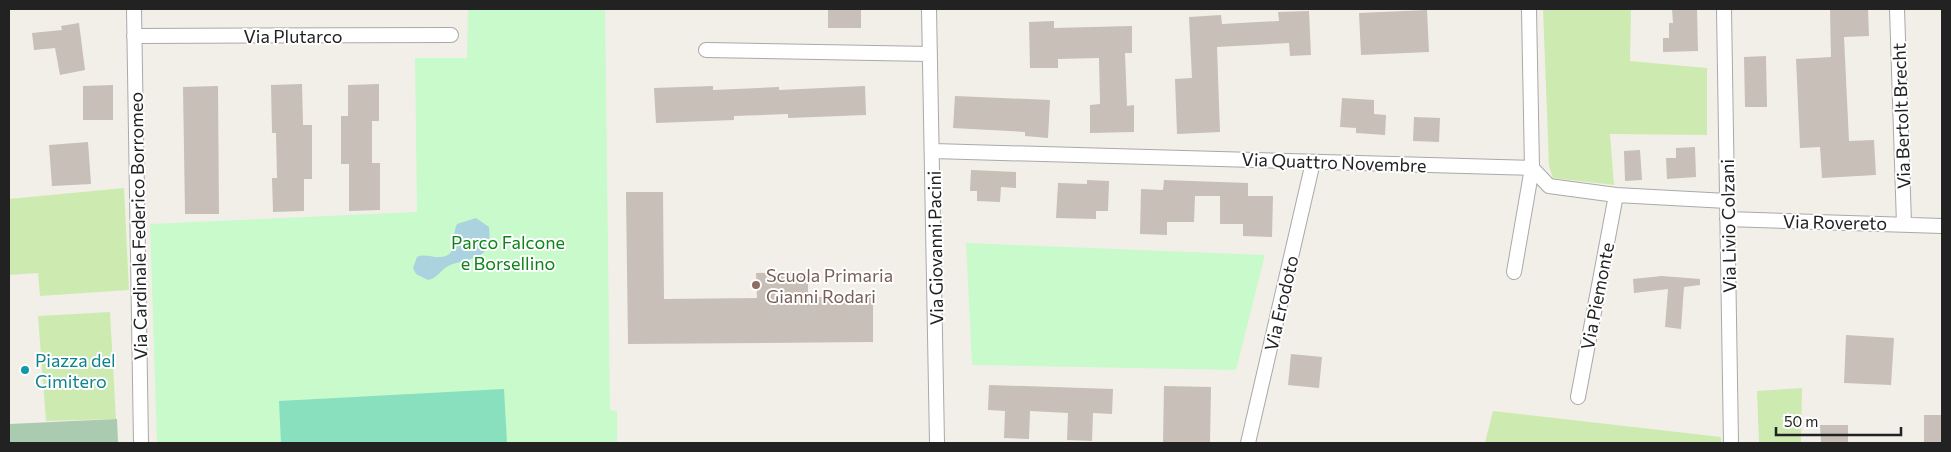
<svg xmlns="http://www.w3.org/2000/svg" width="1951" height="452" font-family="Commissioner,sans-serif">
  <rect width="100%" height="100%" fill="#f2efe9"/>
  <path fill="#cdebb0" d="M 1543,9 L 1631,9 L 1630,61 L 1707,68 L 1707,135 L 1610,134 L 1614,185 L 1553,178 L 1549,166 Z
    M 124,188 L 129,290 L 40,296 L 38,273 L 9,275 L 9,199 Z
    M 110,312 L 116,419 L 46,421 L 38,316 Z
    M 1802,388 L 1801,443 L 1759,443 L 1757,391 Z
    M 1493,411 L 1721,437 L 1721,443 L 1485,443 Z"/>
  <path fill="#aacbaf" d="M 117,419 L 118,443 L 9,443 L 9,424 Z"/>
  <path fill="#c8facc" d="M 468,9 L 605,9 L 610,410 L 617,411 L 617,443 L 157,443 L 150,224 L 417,212 L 415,58 L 467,58 Z
    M 966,243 L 1265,255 L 1236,370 L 972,365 Z"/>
  <path fill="#88e0be" d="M 504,389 L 507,443 L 281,443 L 279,401 Z"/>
  <path fill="#aad3df" d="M 476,218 L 489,227 C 493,261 472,257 450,265 C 441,269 438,278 428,280 L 416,274 L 413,268 L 417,257 C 425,253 432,258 441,257 C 460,255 451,235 457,224 Z"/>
  <path fill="#c7bfb8" d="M 828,9 L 861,9 L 861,28 L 828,28 Z
    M 1672,9 L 1697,9 L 1698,51 L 1663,52 L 1663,38 L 1669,38 L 1669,23 L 1673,23 Z
    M 1830,9 L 1868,9 L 1869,36 L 1844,37 L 1849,141 L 1874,140 L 1876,175 L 1822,178 L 1820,147 L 1800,148 L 1796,59 L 1831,57 Z
    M 1427,10 L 1429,52 L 1361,55 L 1359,13 Z
    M 1309,11 L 1311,55 L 1290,56 L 1289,43 L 1217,47 L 1220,132 L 1177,134 L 1175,79 L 1192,78 L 1189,17 L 1221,15 L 1222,24 L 1279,21 L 1278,12 Z
    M 1054,21 L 1054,28 L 1132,26 L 1132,53 L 1125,53 L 1127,106 L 1134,105 L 1134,132 L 1090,133 L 1090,105 L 1100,104 L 1099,58 L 1058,59 L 1058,68 L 1030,68 L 1029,22 Z
    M 79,23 L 85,70 L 60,75 L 55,48 L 34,50 L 32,33 L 62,30 L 61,26 Z
    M 1766,56 L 1767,107 L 1745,107 L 1744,57 Z
    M 302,84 L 303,125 L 312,125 L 312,179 L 304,179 L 304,211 L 273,212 L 272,178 L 277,178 L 276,133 L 272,133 L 271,85 Z
    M 379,84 L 379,121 L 372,121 L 372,163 L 380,163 L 380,210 L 349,211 L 349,164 L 341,164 L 341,116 L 348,116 L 348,85 Z
    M 113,85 L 113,120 L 83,120 L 83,86 Z
    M 218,86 L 219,214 L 185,214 L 183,87 Z
    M 713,86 L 713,90 L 779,87 L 779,90 L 865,86 L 866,115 L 788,118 L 788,114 L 734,116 L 734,120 L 656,123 L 654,88 Z
    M 955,96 L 1050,100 L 1048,138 L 1025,136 L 1025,132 L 953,128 Z
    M 1342,98 L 1374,100 L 1374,114 L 1386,115 L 1385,135 L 1356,133 L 1356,128 L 1340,127 Z
    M 1414,117 L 1440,118 L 1439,142 L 1413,141 Z
    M 88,142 L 91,184 L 52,186 L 49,145 Z
    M 1695,147 L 1696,177 L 1667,179 L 1666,158 L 1676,158 L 1676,148 Z
    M 1640,150 L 1642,180 L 1625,181 L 1624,151 Z
    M 971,170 L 1016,172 L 1016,188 L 1001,187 L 1000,202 L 977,201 L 977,191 L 970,191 Z
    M 1087,180 L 1109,181 L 1108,211 L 1096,211 L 1096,219 L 1056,218 L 1058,183 L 1087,184 Z
    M 1164,180 L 1248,183 L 1248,196 L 1273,196 L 1272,237 L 1243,236 L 1243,224 L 1220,224 L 1220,196 L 1195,196 L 1194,222 L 1167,222 L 1167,235 L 1140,234 L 1141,189 L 1163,190 Z
    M 626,192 L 663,192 L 664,299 L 757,298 L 756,273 L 808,272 L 808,297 L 873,297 L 873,342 L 628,344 Z
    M 1662,276 L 1700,279 L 1700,285 L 1684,287 L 1681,329 L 1665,327 L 1668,289 L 1634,293 L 1633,279 Z
    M 1846,335 L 1894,338 L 1891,385 L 1844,383 Z
    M 1291,354 L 1322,357 L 1319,388 L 1288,385 Z
    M 989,385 L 1113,389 L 1112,414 L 1093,413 L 1092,441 L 1067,440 L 1068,413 L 1030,411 L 1029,439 L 1004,438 L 1005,411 L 988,410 Z
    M 1164,386 L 1211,387 L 1210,443 L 1163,443 Z
    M 1924,415 L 1942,415 L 1942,443 L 1924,443 Z
    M 1820,425 L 1848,425 L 1848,443 L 1821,443 Z"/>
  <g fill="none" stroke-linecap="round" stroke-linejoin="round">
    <defs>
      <path id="minor" d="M 134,9 L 141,443
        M 929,9 L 937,443
        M 1724,9 L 1731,443
        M 1897,9 L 1904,224
        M 134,36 L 451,35
        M 706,50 L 930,54
        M 933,151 L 1532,168 L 1549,186 L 1616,195 L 1727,201
        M 1727,219 L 1942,226
        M 1514,272 L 1532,168 L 1529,9
        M 1578,397 L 1616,195
        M 1248,443 L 1313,162"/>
    </defs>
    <use href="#minor" stroke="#a9a9a9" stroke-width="16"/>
    <use href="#minor" stroke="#fff" stroke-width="14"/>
  </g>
  <circle fill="#8d6e63" stroke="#fff" stroke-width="2" cx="756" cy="285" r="5"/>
  <circle fill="#0f9aa8" stroke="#fff" stroke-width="2" cx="25" cy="370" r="5"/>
  <g text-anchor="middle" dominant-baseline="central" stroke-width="4" stroke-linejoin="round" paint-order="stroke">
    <g font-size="18" fill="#222" stroke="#fff">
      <text x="293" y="36">Via Plutarco</text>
      <text transform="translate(1901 116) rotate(-92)">Via Bertolt Brecht</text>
      <text transform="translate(1334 162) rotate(2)">Via Quattro Novembre</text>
      <text transform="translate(1835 222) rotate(1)">Via Rovereto</text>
      <text transform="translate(138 226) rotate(-91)">Via Cardinale Federico Borromeo</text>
      <text transform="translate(1728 226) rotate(-91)">Via Livio Colzani</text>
      <text transform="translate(935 248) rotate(-91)">Via Giovanni Pacini</text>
      <text transform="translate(1597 296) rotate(-79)">Via Piemonte</text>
      <text transform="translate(1281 303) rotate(-77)">Via Erodoto</text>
    </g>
    <g font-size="18" fill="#0c8416" stroke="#fff">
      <text x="508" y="242">Parco Falcone<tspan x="508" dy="21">e Borsellino</tspan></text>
    </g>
    <g font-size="18" fill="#785e54" stroke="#fff" text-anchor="start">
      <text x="766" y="275">Scuola Primaria<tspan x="766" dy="21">Gianni Rodari</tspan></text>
    </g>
    <g font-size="18" fill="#0d838f" stroke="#fff" text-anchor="start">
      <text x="35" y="360">Piazza del<tspan x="35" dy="21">Cimitero</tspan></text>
    </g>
  </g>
  <rect width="1951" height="452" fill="none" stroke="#222222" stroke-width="20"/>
  <path d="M1776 427v8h125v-8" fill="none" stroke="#222222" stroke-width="2.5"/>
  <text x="1784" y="427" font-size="15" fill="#222222" stroke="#ffffff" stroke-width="4" paint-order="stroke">50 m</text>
</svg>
